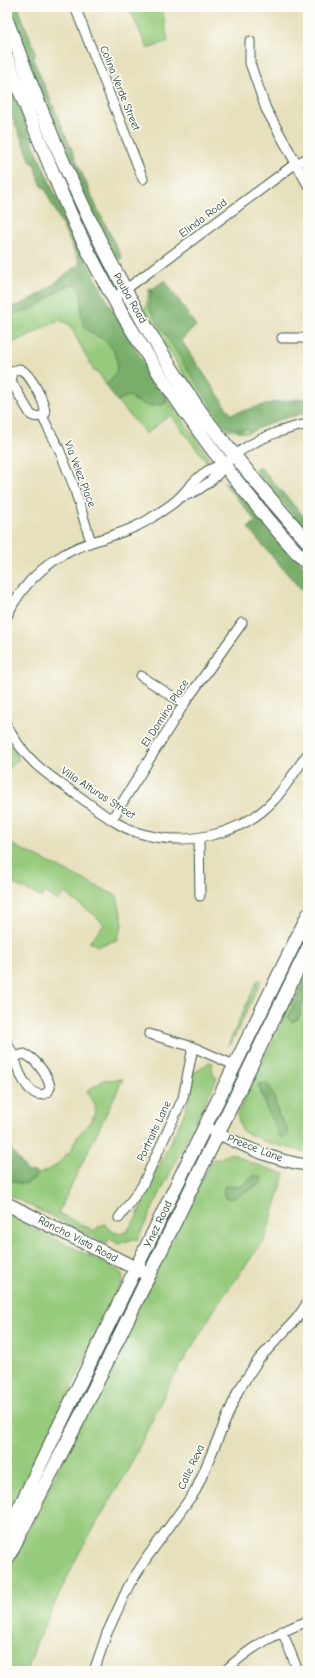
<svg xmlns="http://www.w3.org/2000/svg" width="315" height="1678" font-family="'Comic Neue',sans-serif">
  <rect width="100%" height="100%" fill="#fdfcf7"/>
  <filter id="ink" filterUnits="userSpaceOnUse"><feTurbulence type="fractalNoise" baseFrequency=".025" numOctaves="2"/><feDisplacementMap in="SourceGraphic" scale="8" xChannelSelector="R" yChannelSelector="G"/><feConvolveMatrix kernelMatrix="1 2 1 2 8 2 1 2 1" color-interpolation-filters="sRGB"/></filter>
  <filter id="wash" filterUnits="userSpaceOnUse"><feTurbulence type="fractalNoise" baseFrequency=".012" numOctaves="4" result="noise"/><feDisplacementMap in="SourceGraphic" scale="16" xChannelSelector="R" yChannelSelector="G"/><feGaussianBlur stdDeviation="0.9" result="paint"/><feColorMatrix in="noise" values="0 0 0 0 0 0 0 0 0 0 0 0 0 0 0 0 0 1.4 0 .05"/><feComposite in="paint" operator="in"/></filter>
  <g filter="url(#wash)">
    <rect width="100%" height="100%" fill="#e6e0bc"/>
    <path fill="#96ca7b" stroke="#5a8458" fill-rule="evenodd" d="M 126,7 L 162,7 L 168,41 L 148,49 L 129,8 Z
      M 71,285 L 76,285 L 80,290 L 93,334 C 115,343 128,368 106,385 L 98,372 L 94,371 L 69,324 L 59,320 L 7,346 L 7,315 C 17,313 27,311 37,306 C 49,299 58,288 71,285 Z
      M 151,287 L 149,308 L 226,426 L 248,428 L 250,432 L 247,433 L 226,429 L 224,431 L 198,396 L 143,310 L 146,308 L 149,289 Z
      M 130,396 L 135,401 L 166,403 L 166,397 L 207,454 L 208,463 L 170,415 L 146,434 L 117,401 L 125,397 Z
      M 10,745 L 19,759 L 7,771 L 7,747 Z
      M 7,842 L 117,896 L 123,923 L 117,940 L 98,946 L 89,942 L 104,925 L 96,916 L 64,893 L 58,901 L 45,892 L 41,897 L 7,881 Z
      M 308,959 L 308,1153 L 269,1143 L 242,1131 L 237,1114 L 283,1021 L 278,1019 ZM 258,1084 L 272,1091 L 279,1115 L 288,1131 L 280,1137 L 274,1123 L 270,1118 Z
      M 258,979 L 261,981 L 231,1044 L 228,1045 Z
      M 209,1062 L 213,1063 L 212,1067 L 214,1076 L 217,1078 L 137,1240 L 134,1239 L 118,1244 L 109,1238 L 107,1244 L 7,1194 L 7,1177 L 20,1184 L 26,1184 L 39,1174 L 54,1167 L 73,1148 C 74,1132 98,1123 95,1105 C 94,1101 89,1095 87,1091 L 104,1080 L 123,1079 L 58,1213 L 95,1231 L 98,1227 L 105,1224 C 110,1232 117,1235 126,1232 L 137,1217 L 151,1181 L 182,1119 L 191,1093 L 193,1071 L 196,1072 Z
      M 231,1153 L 251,1163 L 285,1174 L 265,1239 L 219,1302 L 170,1383 L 128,1470 L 78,1555 L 37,1641 L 27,1671 L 7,1671 L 7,1573 L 213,1158 L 217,1160 Z
      M 7,1215 L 116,1269 L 122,1274 L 123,1280 L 7,1523 Z"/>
    <path fill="#78ae6b" stroke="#4c7650" d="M 11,7 L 20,7 L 19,10 L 36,53 L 33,59 L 96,206 L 122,258 L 117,261 L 107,247 L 25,57 L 10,13 Z
      M 7,76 C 49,189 99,298 166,397 L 166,403 C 152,409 141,406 130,396 L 125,397 L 117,401 L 106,385 C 124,371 119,348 100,337 C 95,334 88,332 85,327 C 76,314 87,298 76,285 C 61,283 49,299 37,306 C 28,311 18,313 7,315 L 7,308 C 35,303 58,280 80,263 L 44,187 L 42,187 L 34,164 L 31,162 L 7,104 Z
      M 165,280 L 196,326 L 181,340 L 231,414 L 275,402 L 308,398 L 308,412 L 278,420 L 250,432 L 248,428 L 241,430 L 226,426 L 189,372 L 149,308 L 152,289 Z
      M 259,466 L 308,521 L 308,533 L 254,470 Z
      M 223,482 L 233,484 L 308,571 L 308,598 L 248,528 L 256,521 Z
      M 308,975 L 308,991 L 301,1006 L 299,1018 L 292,1022 L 288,1017 Z
      M 266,1083 C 275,1089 275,1111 281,1120 C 285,1125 289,1128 287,1134 L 283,1138 L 279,1136 L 274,1123 L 267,1112 L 264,1098 L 258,1084 Z
      M 7,1144 L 28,1172 L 32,1171 L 39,1174 C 29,1184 19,1188 7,1177 Z
      M 255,1175 L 262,1178 L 262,1183 L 232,1199 L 225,1198 L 223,1191 L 225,1186 L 240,1187 Z"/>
  </g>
  <g filter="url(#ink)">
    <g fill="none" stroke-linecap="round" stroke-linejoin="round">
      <defs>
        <path id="minor" d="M 75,7 L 143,179
          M 250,41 L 250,63 L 266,109 L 308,185
          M 114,298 L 295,164 L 308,158
          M 282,338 L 308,338
          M 19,369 C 29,371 46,403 45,414 C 40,417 36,418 31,415 L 12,383 L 11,374 L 14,371 Z
          M 42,416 L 59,449 L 73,484 L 91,542
          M 179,498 C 194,493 205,487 216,476 C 220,473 222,467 225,464 C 248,441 277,430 308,424
          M 7,616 C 23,580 55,554 92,542 C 114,535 136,529 154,516 C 162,511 172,505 179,498 C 194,482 202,469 224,465
          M 141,676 L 184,704
          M 7,726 C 26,762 48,775 80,797 C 98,810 118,827 139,833 C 184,847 241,836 274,800 C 286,786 297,769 308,753
          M 112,819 L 184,704 L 242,623
          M 199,838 L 200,896
          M 149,1034 L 193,1047 L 234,1065
          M 7,1042 L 14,1057
          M 24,1054 C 35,1058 48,1075 50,1087 C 49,1091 48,1093 44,1094 C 28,1099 17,1068 14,1057 Z
          M 119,1218 L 142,1186 L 183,1098 L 193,1047
          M 282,1631 L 298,1671
          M 94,1671 L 107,1633 L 129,1585 L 148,1556 L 196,1490 L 238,1391 L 259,1359 L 297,1318 L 308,1302
          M 225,1671 C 250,1647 276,1633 308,1621"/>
        <path id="tertiary" d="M 204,1126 C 236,1143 272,1161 308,1165"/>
        <path id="secondary" d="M 7,21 C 57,156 114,287 196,405 C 230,453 269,498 308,542
          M 7,59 C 31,118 53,177 80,235 C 139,355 218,466 308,565
          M 7,1204 L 143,1272
          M 7,1533 L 308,915
          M 7,1559 L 85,1407 L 308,948"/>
      </defs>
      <use href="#minor" stroke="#3d5548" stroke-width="11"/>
      <use href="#tertiary" stroke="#3d5548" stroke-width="13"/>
      <use href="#secondary" stroke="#3d5548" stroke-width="15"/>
      <use href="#minor" stroke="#fff" stroke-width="9"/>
      <use href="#tertiary" stroke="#fff" stroke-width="11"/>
      <use href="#secondary" stroke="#fff" stroke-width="13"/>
    </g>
  </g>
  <g text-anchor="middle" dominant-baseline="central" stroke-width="3.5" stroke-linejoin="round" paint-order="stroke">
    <g font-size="11" fill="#1f3d34" stroke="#fdfcf7">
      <text transform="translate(120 88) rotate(68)">Colina Verde Street</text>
      <text transform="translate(203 218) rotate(-37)">Elinda Road</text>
      <text transform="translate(130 298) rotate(60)">Pauba Road</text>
      <text transform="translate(80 474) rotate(69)">Via Velez Place</text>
      <text transform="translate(165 713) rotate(-57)">El Domino Place</text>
      <text transform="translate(98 793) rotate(33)">Villa Alturas Street</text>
      <text transform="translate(154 1131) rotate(-65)">Portraits Lane</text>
      <text transform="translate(255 1148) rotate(21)">Preece Lane</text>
      <text transform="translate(158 1224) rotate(-64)">Ynez Road</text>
      <text transform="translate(78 1239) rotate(27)">Rancho Vista Road</text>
      <text transform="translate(191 1467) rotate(-65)">Calle Reva</text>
    </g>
  </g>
  <rect width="315" height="1678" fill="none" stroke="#fdfcf7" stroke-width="24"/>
</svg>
